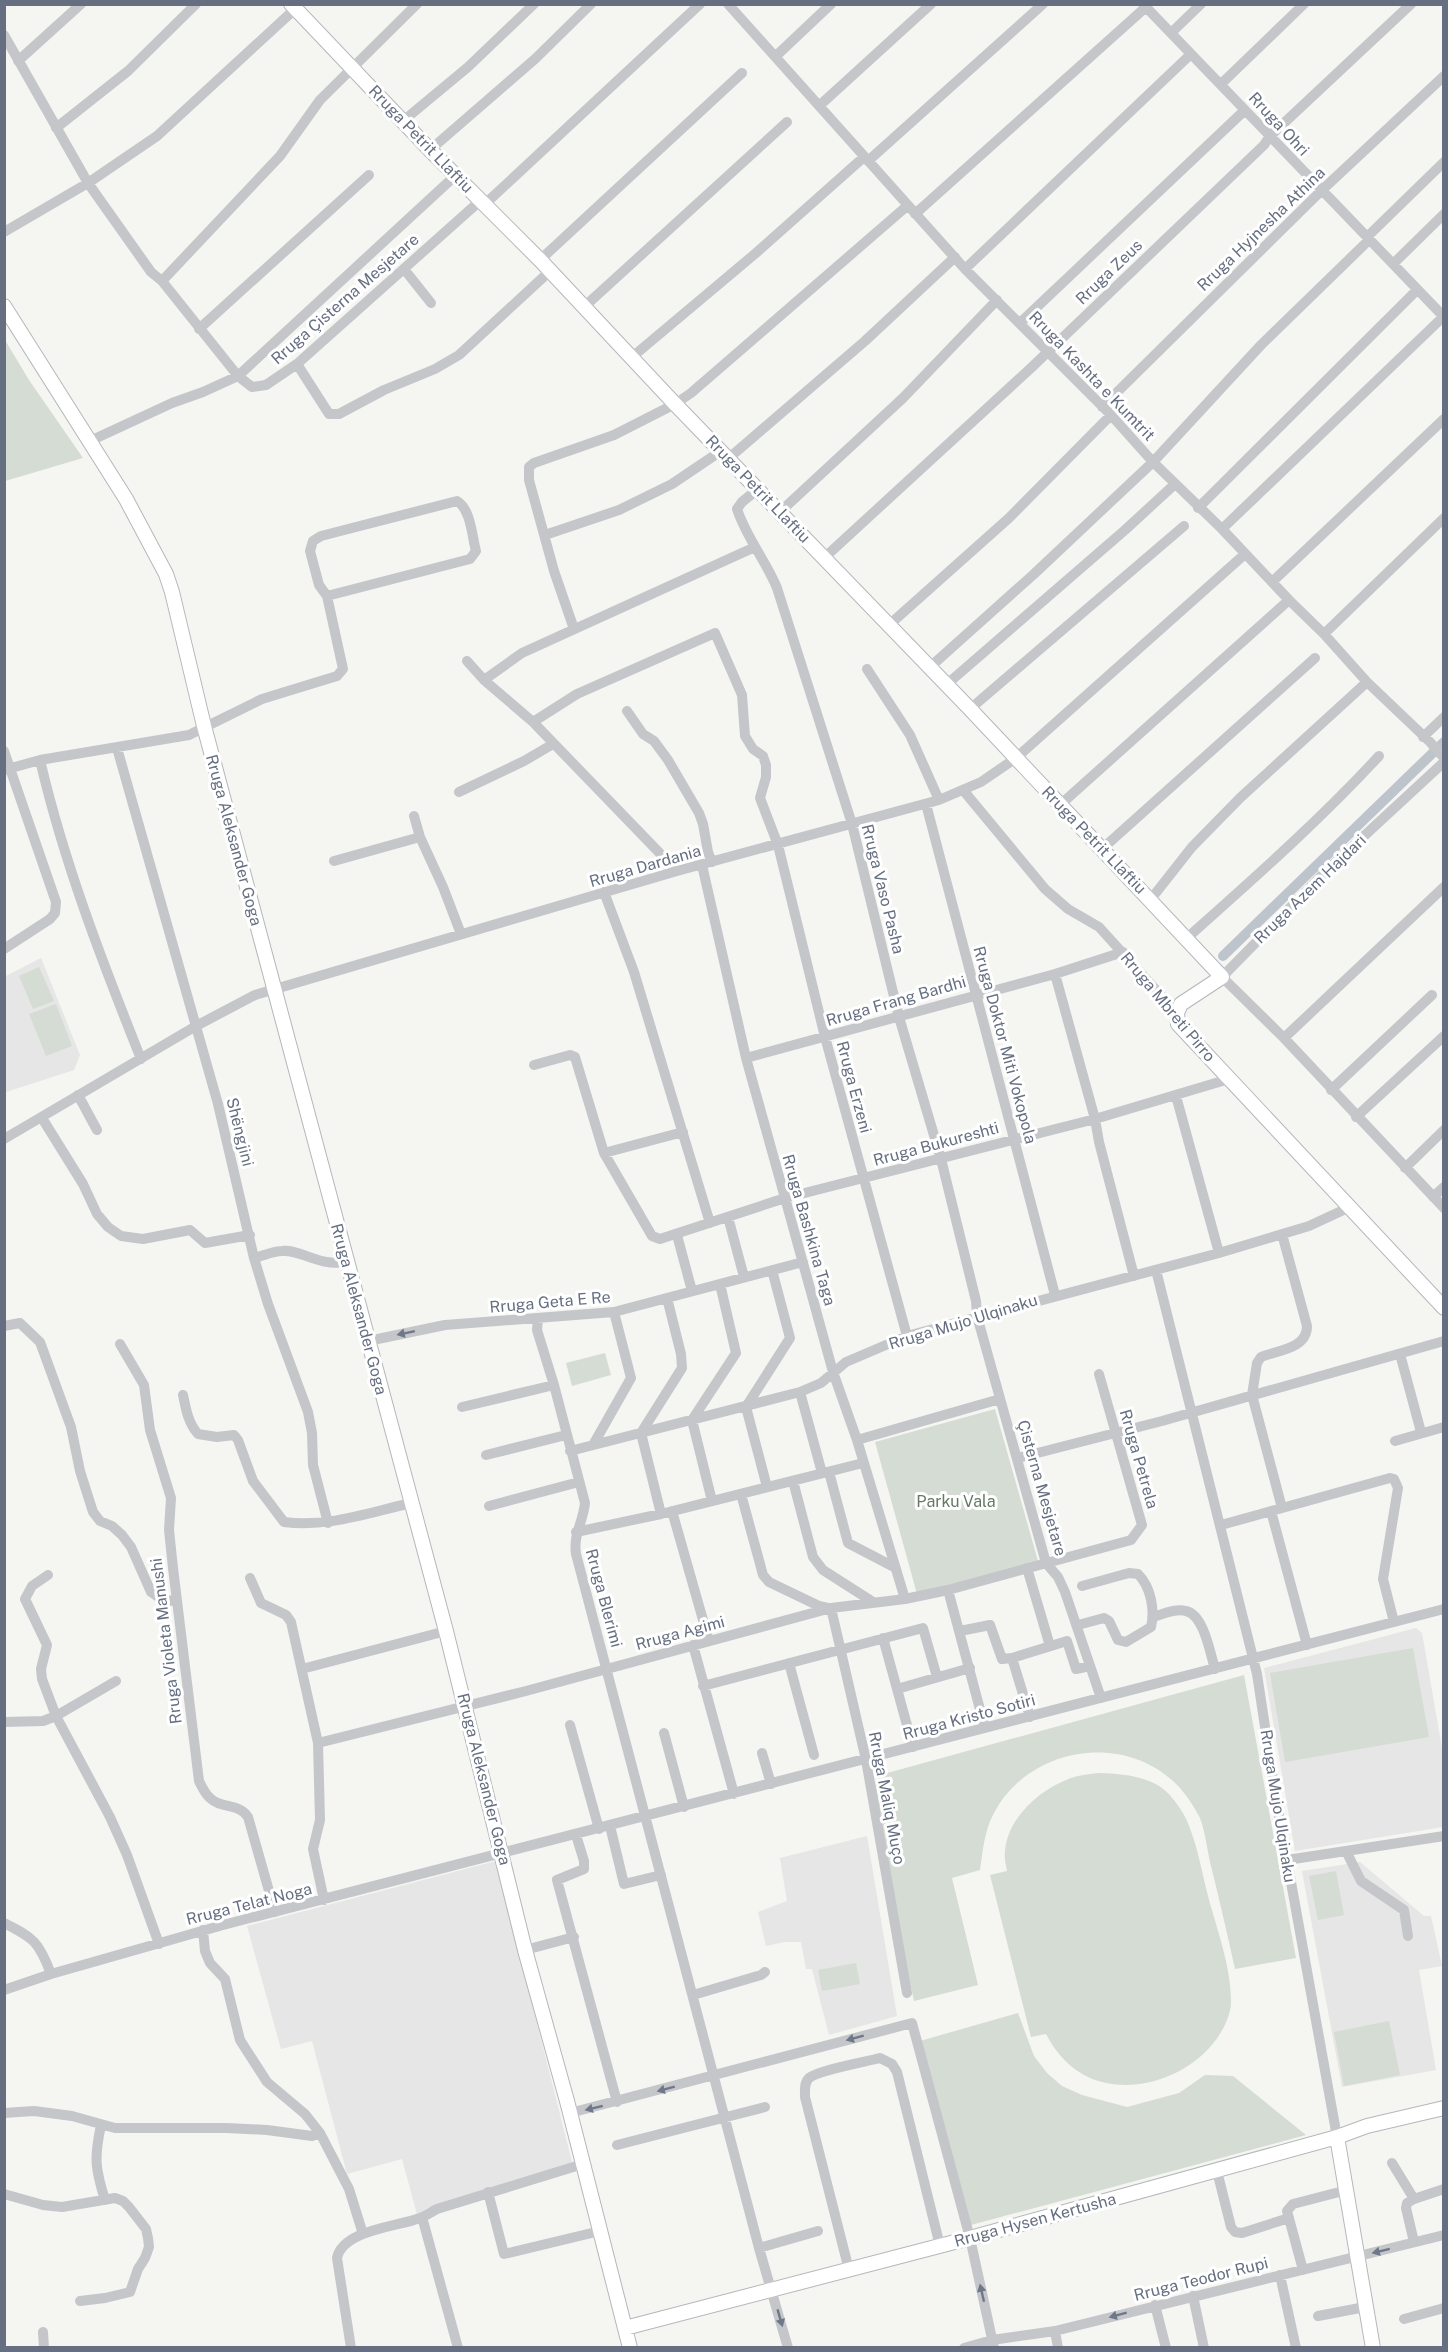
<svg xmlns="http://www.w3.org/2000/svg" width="1448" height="2352" font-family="'Public Sans',sans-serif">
  <rect width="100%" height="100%" fill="#f5f5f2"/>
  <path fill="#e5e6e5" d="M 41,958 L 80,1055 L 74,1070 L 6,1092 L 4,977 Z
    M 1416,1628 L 1422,1633 L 1443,1754 L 1443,1827 L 1295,1851 L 1264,1668 Z
    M 867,1836 L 897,2016 L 829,2035 L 812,1969 L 806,1969 L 801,1942 L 784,1942 L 766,1946 L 758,1912 L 787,1901 L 780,1858 Z
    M 496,1861 L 572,2162 L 418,2218 L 402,2159 L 347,2174 L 312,2041 L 281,2049 L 247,1926 Z
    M 1360,1862 L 1424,1916 L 1431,1916 L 1442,1966 L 1419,1970 L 1436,2070 L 1342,2087 L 1302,1871 Z"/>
  <path fill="#d5dcd3" d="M 5,340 L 29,380 L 83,458 L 5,481 Z
    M 39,967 L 54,1001 L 33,1009 L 19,976 Z
    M 56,1004 L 72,1046 L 46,1056 L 29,1014 Z
    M 605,1353 L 611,1375 L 572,1386 L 566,1363 Z
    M 995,1409 L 1038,1561 L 917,1594 L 875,1442 Z
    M 1413,1648 L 1429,1737 L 1285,1762 L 1270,1673 Z
    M 1244,1675 L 1296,1958 L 1235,1969 C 1227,1933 1219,1898 1210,1862 C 1207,1848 1205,1831 1200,1818 C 1195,1808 1187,1796 1180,1788 C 1127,1730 1029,1746 994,1813 C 984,1831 983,1851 980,1870 L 952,1878 L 978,1985 L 914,2001 L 899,1930 L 874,1783 L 880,1775 Z
    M 1099,1773 C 1125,1774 1156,1776 1173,1799 C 1179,1806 1186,1817 1189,1826 C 1198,1848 1202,1873 1208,1896 C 1217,1930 1231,1966 1231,2002 C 1231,2008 1229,2015 1227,2020 C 1207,2070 1140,2099 1090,2078 C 1070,2069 1056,2053 1046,2034 L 1031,2037 L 990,1875 L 1007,1871 C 1006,1865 1004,1858 1005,1852 C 1007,1818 1040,1789 1071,1778 C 1080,1775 1090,1774 1099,1773 Z
    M 1336,1871 L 1344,1915 L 1318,1920 L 1309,1876 Z
    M 856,1963 L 860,1984 L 822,1991 L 818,1970 Z
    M 1018,2013 L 1034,2056 L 1047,2073 L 1062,2086 L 1082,2095 L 1127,2107 L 1179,2093 L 1205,2075 L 1233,2076 L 1306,2135 L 971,2225 L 920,2041 Z
    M 1389,2021 L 1400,2075 L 1344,2086 L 1334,2032 Z"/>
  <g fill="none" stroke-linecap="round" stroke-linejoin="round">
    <path stroke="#bec4cb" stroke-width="10" d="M 1223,956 L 1444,742"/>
    <defs>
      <path id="major" d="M 291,4 L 430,150 L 540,260 L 675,404 L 970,709 L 1222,977 L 1181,1004 L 1177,1013 L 1178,1024 L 1444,1308
        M 4,306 L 126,499 L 166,574 L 172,592 L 204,726 L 446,1631 L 525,1950 L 567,2101 L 630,2348
        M 1337,2137 L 1373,2348
        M 625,2328 L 970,2238 L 1337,2137 L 1367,2126 L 1444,2108"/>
    </defs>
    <use href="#major" stroke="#b4b7bb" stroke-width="16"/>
    <path stroke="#c4c6ca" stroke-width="10" d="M 728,4 L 965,269 L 1111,415 L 1153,462 L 1222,529 L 1289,600 L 1324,634 L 1367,682 L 1430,742 L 1444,758
      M 1143,4 L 1444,317
      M 1172,32 L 1201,4
      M 4,35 L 88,183 L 151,272 L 162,281 L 238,376 L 252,387 L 266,385 L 297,364 L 481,200
      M 776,56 L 831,4
      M 18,61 L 81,4
      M 1221,84 L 1304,4
      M 819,106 L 931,4
      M 403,121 L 468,67 L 534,4
      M 56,128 L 128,71 L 196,4
      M 430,150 L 535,59 L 591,4
      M 868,161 L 1043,4
      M 485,204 L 700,4
      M 915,214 L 1146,7
      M 4,232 L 88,183 L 157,136 L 295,9
      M 1367,237 L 1444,162
      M 540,260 L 742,73
      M 1393,264 L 1444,214
      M 404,269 L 431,303
      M 965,269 L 1191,54
      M 162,281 L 280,156 L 320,100 L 417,4
      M 584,307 L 787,122
      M 1020,323 L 1245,110
      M 199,329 L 369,175
      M 631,358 L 756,253 L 864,157
      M 297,364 L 329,414 L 339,414 L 384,390 L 435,369 L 459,355 L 550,271
      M 1102,407 L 1321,191 L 1444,76
      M 90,441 L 172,403 L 203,392 L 238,376 L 456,175
      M 729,458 L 865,341 L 955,257
      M 758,489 L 742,502 L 737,509 C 746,537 766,561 777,588 L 852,824 L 899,1017 L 941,1159 L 976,1301 L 977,1316 L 1046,1563 L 1058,1577 L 1065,1592 L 1101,1698
      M 1198,508 L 1417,290
      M 780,512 L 903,398 L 997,300
      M 1222,529 L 1443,317
      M 545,535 L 619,510 L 672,484 L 721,451
      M 824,558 L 1032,367 L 1264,145 L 1270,136 L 1411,4
      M 1272,582 L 1444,419
      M 889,625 L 1009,518 L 1111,415
      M 574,629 L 554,571 L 529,480 L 529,467 L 534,463 L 614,435 L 675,404 L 691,393 L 907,206
      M 1324,634 L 1444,518
      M 467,661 L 484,680 L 533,722 L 677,871
      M 929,668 L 1034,574 L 1153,462 L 1261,345 L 1369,240
      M 867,669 L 910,735 L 939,800
      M 484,680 L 522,653 L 755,547
      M 946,685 L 1125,530 L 1175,484
      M 970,709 L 1184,526
      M 627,711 L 643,734 L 654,741 L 668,760 L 699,813 L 703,824 L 708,852 L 712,862
      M 533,722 L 577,694 L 715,633 L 742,695 L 745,736 L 753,749 L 763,756 L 766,765 L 766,777 L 760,798 L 778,845 L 825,1037 L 907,1336
      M 1423,737 L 1444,717
      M 117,748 L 218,1104 L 254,1258 L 268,1304 L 308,1412 L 312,1433 L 313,1465 L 328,1523
      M 4,751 L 56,902 L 55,913 L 50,919 L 4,949
      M 40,760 C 64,863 102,961 141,1059
      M 1444,762 L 1324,873 L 1222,977 L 1284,1038 L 1444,1208
      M 4,770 L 40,760 L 189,735 L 262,699 L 337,676 L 343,669 L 327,596 L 319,585 L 310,551 L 313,541 L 321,536 L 457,501 C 471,509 472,537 476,551 L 470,559 L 327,596
      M 963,790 L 1045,889 L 1068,909 L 1099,927 L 1177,1013
      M 459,792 L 524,761 L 553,744
      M 926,804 L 1055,1295
      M 1060,805 L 1289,600
      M 414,816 L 420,837 L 443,887 L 461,934
      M 1102,849 L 1315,658
      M 334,861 L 420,837
      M 702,865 L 746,1058 L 785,1198 L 833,1372 L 857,1440 L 905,1599
      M 604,892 L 634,972 L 710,1223
      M 1151,899 L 1192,847 L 1240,798 L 1367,682
      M 1187,938 C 1253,879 1319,821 1379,756
      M 1055,974 L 1095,1119 L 1099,1142 L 1134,1276
      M 1284,1038 L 1444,887
      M 746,1058 L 1055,974 L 1123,952
      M 534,1065 L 570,1055 L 575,1057 L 604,1153 L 652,1236 L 660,1239 L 785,1198 L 1095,1119 L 1229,1079
      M 1331,1090 L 1432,995
      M 78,1095 L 97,1130
      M 1176,1096 L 1219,1253
      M 1356,1117 L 1444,1036
      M 42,1118 L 83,1184 L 97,1214 L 108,1227 L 121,1236 L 143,1239 L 190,1230 L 205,1243 L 250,1235
      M 4,1139 L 196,1026 L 255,995 L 677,871 L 939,800 L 981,782 L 1016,758 L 1245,554
      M 604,1153 L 683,1132
      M 1405,1168 L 1444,1130
      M 1433,1197 L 1444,1187
      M 728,1217 L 744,1277
      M 1282,1234 L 1307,1326 C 1307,1349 1278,1350 1261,1357 L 1257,1363 L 1252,1395 L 1282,1508
      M 677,1235 L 692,1291
      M 254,1258 C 263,1256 273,1251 282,1251 C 301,1249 318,1267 346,1262
      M 1156,1270 L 1257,1674 L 1276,1799 L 1337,2137
      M 538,1319 L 537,1330 L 554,1385 L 585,1503 C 583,1522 573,1535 576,1554 L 759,2248 L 788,2348
      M 4,1326 L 20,1323 L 40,1342 L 71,1427 L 80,1471 L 93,1512 L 100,1521 L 112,1526 L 122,1535 L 131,1547 L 151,1592 L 164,1601 L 176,1600
      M 368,1341 L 445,1325 L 614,1312 L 803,1262
      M 120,1344 L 144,1385 L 150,1430 L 171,1498 L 169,1530 L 173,1568 L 199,1781 C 202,1787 205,1794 210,1798 C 221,1809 239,1803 248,1817 L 275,1912
      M 1400,1354 L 1421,1432
      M 800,1392 L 822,1473
      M 183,1395 C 186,1409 188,1423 198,1434 L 217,1437 L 234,1435 L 238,1440 L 253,1481 L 284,1522 C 327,1528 370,1512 412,1503
      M 462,1407 L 554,1385
      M 857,1440 L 1000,1399
      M 1395,1441 L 1444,1427
      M 593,1445 L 631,1378 L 614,1312
      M 570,1451 L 800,1392 L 821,1383 L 846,1362 L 907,1336 L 1219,1253 L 1309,1226 L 1350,1207
      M 486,1455 L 566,1435
      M 1018,1458 L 1162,1421 L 1444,1341
      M 829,1472 L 848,1543 L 894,1567
      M 793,1481 L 813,1557 L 823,1570 L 873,1602
      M 767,1487 L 746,1407 L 790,1338 L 772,1270
      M 741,1494 L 763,1575 L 769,1582 L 819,1606 L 828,1608
      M 712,1501 L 692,1420 L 736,1353 L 720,1284
      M 489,1506 L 579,1482
      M 672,1511 L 709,1641
      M 1271,1511 L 1307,1645
      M 661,1514 L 641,1433 L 682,1368 L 681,1354 L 667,1298
      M 1221,1525 L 1390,1478 L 1394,1479 L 1398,1488 L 1383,1579 L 1394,1622
      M 576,1532 L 661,1514 L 863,1463
      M 1027,1568 L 1050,1646
      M 48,1575 L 32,1586 L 25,1599 L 47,1645 L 41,1669 L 42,1679 L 56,1716 L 110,1817 L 127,1855 L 159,1944
      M 250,1578 L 261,1603 L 286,1615 L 291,1622 L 318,1743 L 320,1820 L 313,1849 L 324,1900
      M 948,1590 L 985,1728
      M 831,1608 L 866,1760 L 907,1993
      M 1153,1617 C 1163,1614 1176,1608 1186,1611 C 1204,1615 1210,1653 1215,1669
      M 1078,1625 L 1104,1618 L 1109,1621 L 1118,1640 L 1126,1642 L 1151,1627 C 1155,1610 1151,1587 1138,1574 L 1129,1573 L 1082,1586
      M 960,1631 L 990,1625 L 1002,1659 L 1012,1658 L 1067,1641 L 1076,1669 L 1090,1666
      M 883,1638 L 913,1747
      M 693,1645 L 734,1794
      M 1012,1658 L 1030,1717
      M 789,1663 L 814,1755
      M 302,1669 L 446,1631
      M 703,1686 L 923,1628 L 937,1677
      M 897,1689 L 970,1668
      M 4,1722 L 43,1721 L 56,1716 L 116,1681
      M 570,1725 L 599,1829
      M 664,1733 L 684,1807
      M 318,1743 L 526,1691 L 831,1608 L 905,1599 L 948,1590 L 1131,1540 L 1142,1525 L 1099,1374
      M 762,1753 L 771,1784
      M 610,1826 L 624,1884 L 661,1875
      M 576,1835 L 584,1861 L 584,1869 L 557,1880 L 617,2102
      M 1346,1851 L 1361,1881 L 1404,1910 L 1408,1936
      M 1287,1860 L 1444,1836
      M 4,1923 C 34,1938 39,1942 51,1974
      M 203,1930 L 205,1951 L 210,1963 L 225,1979 L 240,2040 L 267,2082 L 305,2114 L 320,2133 L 349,2189 L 363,2234
      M 525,1950 L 574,1937
      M 4,1990 L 51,1974 L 223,1925 L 1444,1609
      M 693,1995 L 761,1975 L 765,1972
      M 4,2113 L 34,2111 L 72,2116 L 115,2128 L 227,2128 L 267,2130 L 312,2136 L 320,2133
      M 570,2113 L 912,2023 L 970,2238 L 994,2348
      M 101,2125 C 94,2158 95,2168 105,2200
      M 617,2145 L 765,2107
      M 1392,2163 L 1414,2199
      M 1217,2171 L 1231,2227 L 1235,2232 L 1242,2233 L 1289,2218
      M 488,2192 L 504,2254 L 600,2231
      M 4,2194 L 43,2205 L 62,2207 L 115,2198 L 123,2201 L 129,2207 L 146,2229 L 148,2238 L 149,2247 L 145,2258 L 138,2269 L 130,2292 L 105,2298 L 80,2301
      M 422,2217 L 458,2348
      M 1414,2242 L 1406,2208 L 1407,2203 L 1414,2199 L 1444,2189
      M 759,2248 L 818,2231
      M 849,2270 L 805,2097 C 805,2090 804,2083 809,2078 C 819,2070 865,2062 880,2058 L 892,2064 L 897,2072 L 940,2246
      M 1303,2270 L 1287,2211 L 1293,2204 L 1347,2190
      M 1280,2275 L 1296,2348
      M 1193,2296 L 1204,2348
      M 1155,2305 L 1166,2348
      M 1318,2316 L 1365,2307
      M 1404,2319 L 1444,2308
      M 1055,2331 L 1058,2348
      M 43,2332 L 44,2348
      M 351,2348 L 337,2258 C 343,2230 396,2227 420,2218 C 426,2216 431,2212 437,2209 L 583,2164
      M 964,2348 L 992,2340 L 1055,2331 L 1444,2235"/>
    <use href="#major" stroke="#fff" stroke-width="14"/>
  </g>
  <defs><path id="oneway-solid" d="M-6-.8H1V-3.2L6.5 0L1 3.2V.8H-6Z" transform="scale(1.5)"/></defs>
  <g fill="#6f7888">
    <use href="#oneway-solid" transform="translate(406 1333) rotate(168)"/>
    <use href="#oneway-solid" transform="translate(855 2038) rotate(165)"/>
    <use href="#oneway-solid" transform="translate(666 2089) rotate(165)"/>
    <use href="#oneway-solid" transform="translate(594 2108) rotate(166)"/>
    <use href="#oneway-solid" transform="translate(1381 2251) rotate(166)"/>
    <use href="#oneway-solid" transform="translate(982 2293) rotate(-103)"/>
    <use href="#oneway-solid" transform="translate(1118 2315) rotate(165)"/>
    <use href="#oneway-solid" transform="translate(780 2318) rotate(74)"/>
  </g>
  <g text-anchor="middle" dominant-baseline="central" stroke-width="6" stroke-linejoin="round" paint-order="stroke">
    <g font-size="16" fill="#666f81" stroke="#fff">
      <text transform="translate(1279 124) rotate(47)">Rruga Ohri</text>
      <text transform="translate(421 139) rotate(46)">Rruga Petrit Llaftiu</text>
      <text transform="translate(1261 229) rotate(-44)">Rruga Hyjnesha Athina</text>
      <text transform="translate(1109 272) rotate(-44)">Rruga Zeus</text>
      <text transform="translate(345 299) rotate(-41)">Rruga Çisterna Mesjetare</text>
      <text transform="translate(1092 376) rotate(46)">Rruga Kashta e Kumtrit</text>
      <text transform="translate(758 489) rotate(46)">Rruga Petrit Llaftiu</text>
      <text transform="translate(234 840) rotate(75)">Rruga Aleksander Goga</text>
      <text transform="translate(1094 840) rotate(46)">Rruga Petrit Llaftiu</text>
      <text transform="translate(645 866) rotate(-16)">Rruga Dardania</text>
      <text transform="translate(883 889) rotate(76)">Rruga Vaso Pasha</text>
      <text transform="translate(1310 889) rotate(-44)">Rruga Azem Hajdari</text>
      <text transform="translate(896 1001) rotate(-16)">Rruga Frang Bardhi</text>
      <text transform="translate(1168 1007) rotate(50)">Rruga Mbreti Pirro</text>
      <text transform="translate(1005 1045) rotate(75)">Rruga Doktor Miti Vokopola</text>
      <text transform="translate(854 1087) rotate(75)">Rruga Erzeni</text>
      <text transform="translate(240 1132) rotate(76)">Shëngjini</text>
      <text transform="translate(936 1144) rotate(-15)">Rruga Bukureshti</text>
      <text transform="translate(809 1230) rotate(74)">Rruga Bashkina Taga</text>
      <text transform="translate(550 1302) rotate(-5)">Rruga Geta E Re</text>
      <text transform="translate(359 1309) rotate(75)">Rruga Aleksander Goga</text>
      <text transform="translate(963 1322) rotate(-17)">Rruga Mujo Ulqinaku</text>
      <text transform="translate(1139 1459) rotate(74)">Rruga Petrela</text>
      <text transform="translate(1042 1488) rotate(74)">Çisterna Mesjetare</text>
      <text transform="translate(604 1598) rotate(75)">Rruga Blerimi</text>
      <text transform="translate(680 1633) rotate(-15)">Rruga Agimi</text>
      <text transform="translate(166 1641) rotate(-97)">Rruga Violeta Manushi</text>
      <text transform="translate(969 1717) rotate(-15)">Rruga Kristo Sotiri</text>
      <text transform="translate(484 1779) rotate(76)">Rruga Aleksander Goga</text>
      <text transform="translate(887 1798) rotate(79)">Rruga Maliq Muço</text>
      <text transform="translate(1278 1806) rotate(81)">Rruga Mujo Ulqinaku</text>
      <text transform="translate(249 1904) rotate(-14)">Rruga Telat Noga</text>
      <text transform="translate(1035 2220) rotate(-15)">Rruga Hysen Kertusha</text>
      <text transform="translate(1201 2279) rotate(-14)">Rruga Teodor Rupi</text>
    </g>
    <g font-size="16" fill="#657965" stroke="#fff">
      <text x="956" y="1501">Parku Vala</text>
    </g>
  </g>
  <rect width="1448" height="2352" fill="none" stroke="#666f81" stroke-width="12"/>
</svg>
